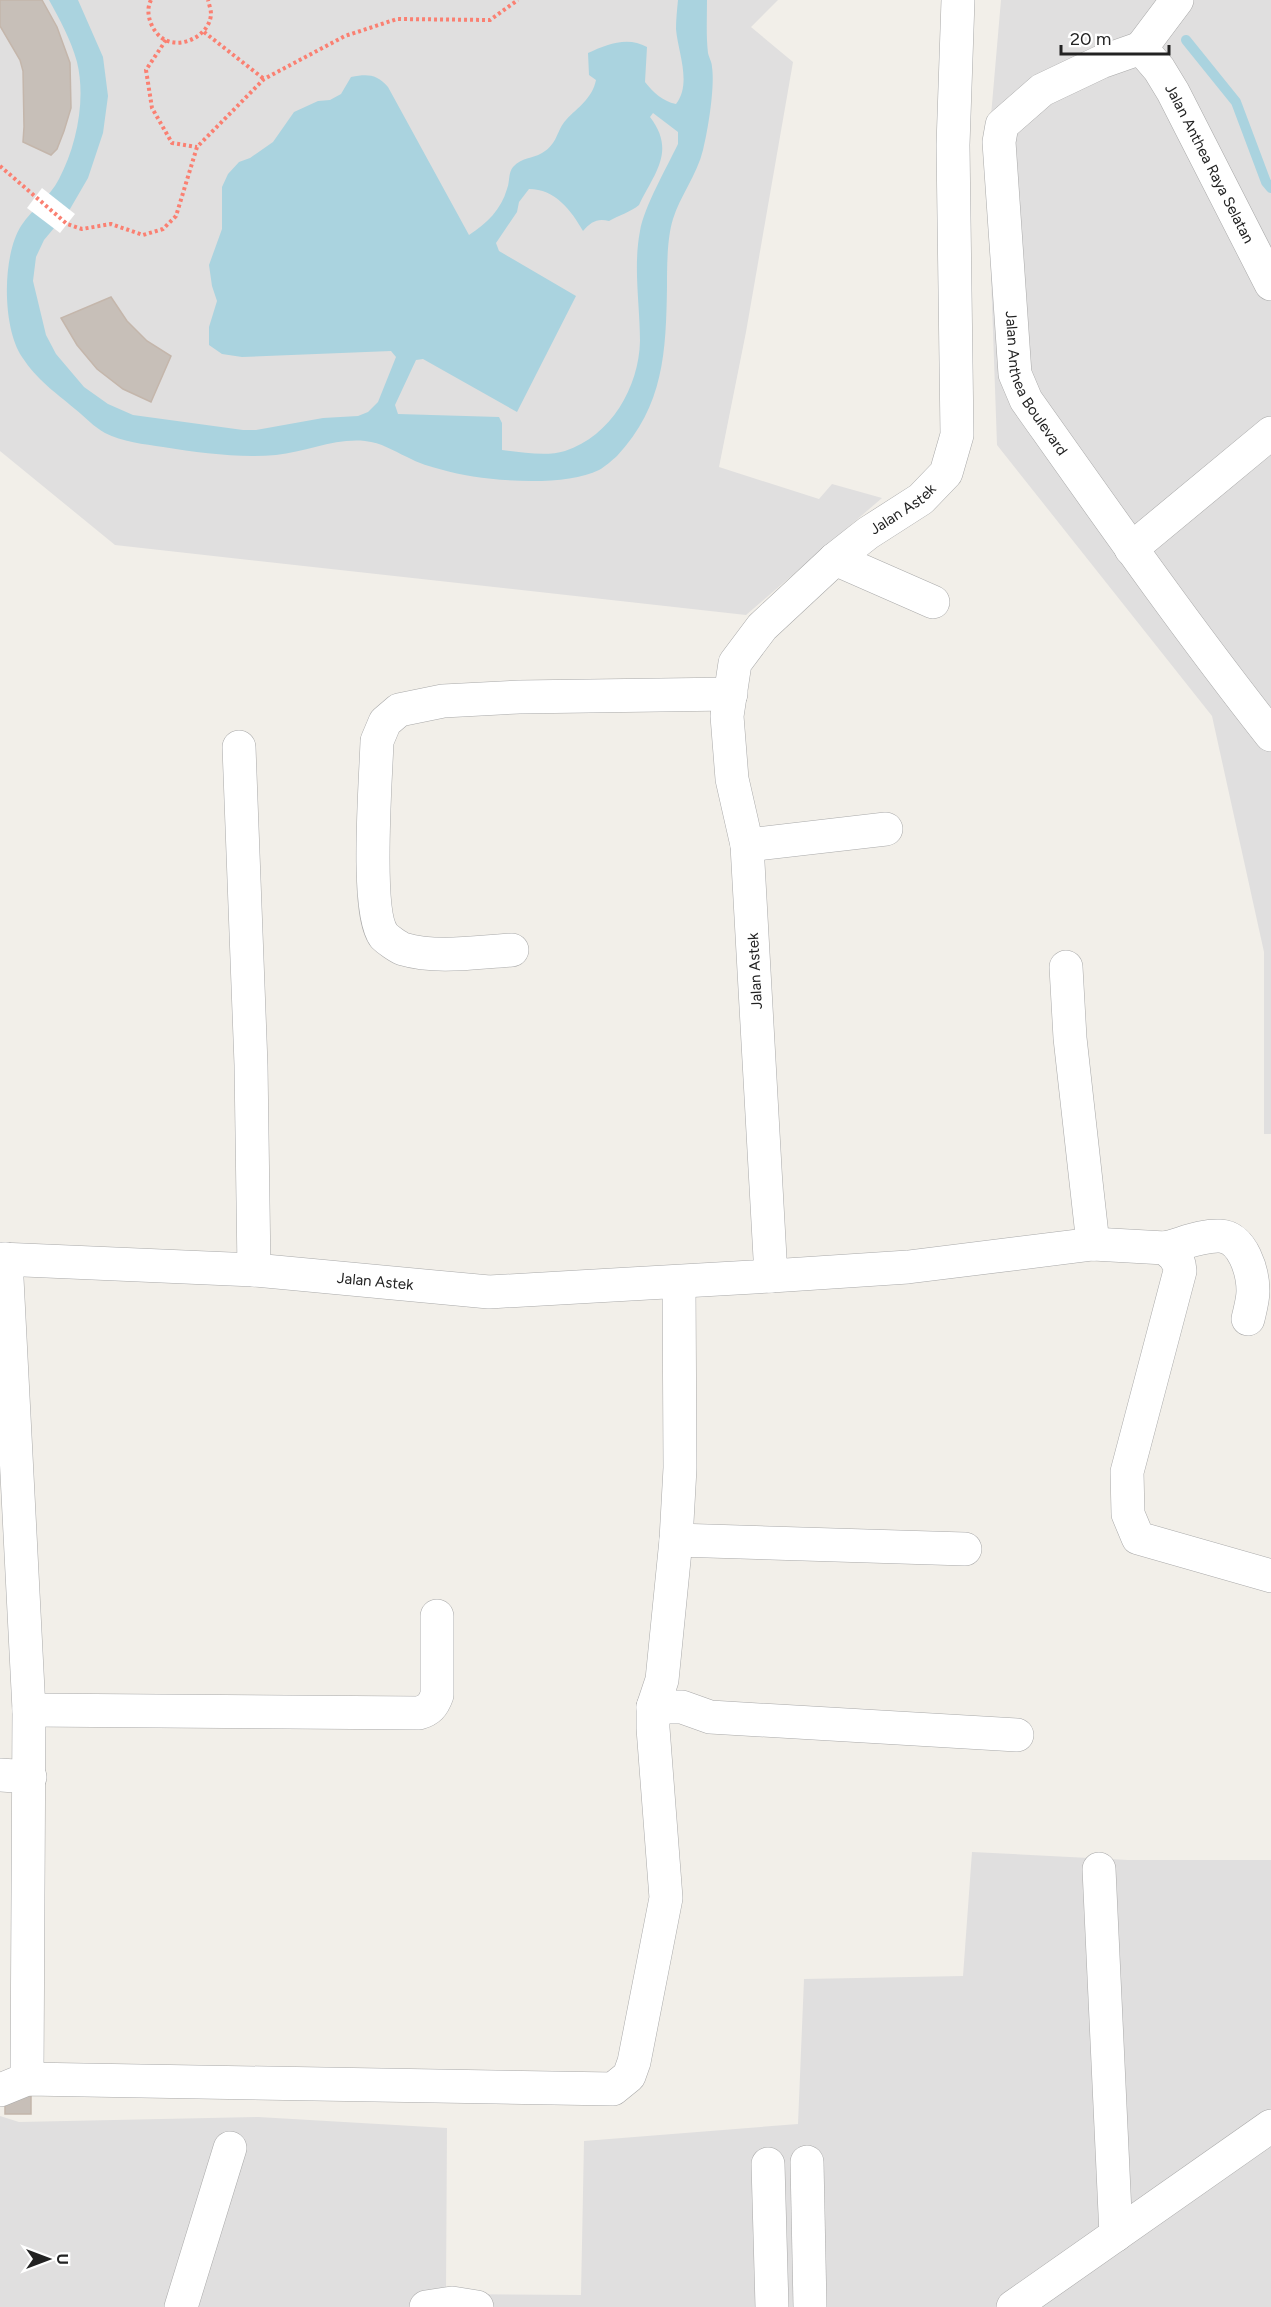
<svg xmlns="http://www.w3.org/2000/svg" width="1271" height="2307" font-family="Figtree,sans-serif">
  <rect width="100%" height="100%" fill="#f2efe9"/>
  <path fill="#e0dfdf" d="M 0,0 L 778,0 L 751,27 L 793,62 L 746,332 L 719,467 L 819,499 L 832,484 L 882,498 L 746,615 L 115,545 L 0,451 Z
    M 1001,0 L 1271,0 L 1271,1134 L 1264,1134 L 1264,952 L 1212,716 L 997,445 L 987,162 Z
    M 972,1852 L 1128,1860 L 1271,1860 L 1271,2307 L 0,2307 L 0,2116 L 19,2122 L 258,2117 L 447,2128 L 446,2294 L 581,2295 L 584,2141 L 798,2124 L 804,1979 L 963,1976 Z"/>
  <path fill="#aad3df" fill-rule="evenodd" d="M 49,0 L 78,0 L 103,57 L 108,96 L 103,133 L 88,178 L 70,209 L 44,240 L 36,257 L 33,281 L 46,335 L 56,354 L 84,387 L 108,404 L 133,415 L 243,430 L 256,430 L 323,418 L 358,416 L 368,412 L 378,402 L 396,357 L 391,351 L 242,357 L 222,354 L 209,345 L 209,327 L 217,301 L 212,286 L 209,265 L 222,229 L 222,187 L 228,174 L 239,162 L 250,158 L 273,142 L 294,112 L 318,101 L 330,100 L 341,94 L 351,77 C 368,74 376,74 388,87 L 469,235 C 487,223 501,210 507,189 C 510,182 508,173 513,167 C 522,157 532,159 542,153 C 558,144 556,131 566,120 C 578,107 592,99 596,80 L 589,75 L 588,53 C 607,44 628,36 647,47 L 645,82 C 654,93 662,101 676,104 C 692,83 678,53 676,29 C 676,20 677,10 678,0 L 707,0 C 707,17 706,36 708,53 C 709,58 712,62 712,67 C 715,87 708,130 703,150 C 697,175 680,196 673,219 C 667,238 667,267 667,287 C 666,351 664,406 617,456 C 612,460 605,467 599,470 C 563,488 481,481 443,470 C 431,467 418,463 407,457 C 392,450 382,443 365,441 C 335,438 306,452 276,455 C 238,458 201,453 163,447 C 144,444 122,442 105,433 C 94,427 85,417 75,409 C 54,391 38,381 22,357 C 2,327 2,256 21,226 C 32,209 50,197 59,179 C 77,145 86,99 77,62 C 71,40 60,20 49,0 ZM 653,113 L 678,132 L 678,144 C 667,167 644,207 640,231 C 633,267 640,305 640,341 C 639,387 611,436 565,451 C 546,457 521,452 502,450 L 502,423 L 499,417 L 398,414 L 395,405 L 416,360 L 423,359 L 517,412 L 576,296 L 499,251 L 496,243 L 517,212 L 519,202 L 529,189 C 555,189 571,210 583,231 C 591,222 597,218 609,221 C 619,215 631,212 639,205 C 655,172 676,151 650,117 Z"/>
  <path fill="#fff" d="M 42,188 L 75,214 L 60,233 L 27,208 Z"/>
  <g fill="none" stroke-linecap="round" stroke-linejoin="round">
    <path stroke="#aad3df" stroke-width="10" d="M 1186,40 L 1236,102 L 1266,182 L 1271,188"/>
  </g>
  <path fill="#c7bfb8" stroke="#c4b6ab" stroke-width="1.5" d="M 0,0 L 42,0 L 57,27 L 70,63 L 71,108 L 64,131 L 57,149 L 51,155 L 23,142 L 24,127 L 23,71 L 20,60 L 0,26 Z
    M 111,297 L 127,321 L 147,341 L 171,356 L 151,402 L 123,389 L 97,369 L 77,345 L 61,318 Z
    M 5,2095 L 31,2095 L 31,2114 L 5,2114 Z"/>
  <g fill="none" stroke-linecap="round" stroke-linejoin="round">
    <defs>
      <g id="minor">
        <path id="s1" d="M 1141,48 L 1101,62 L 1042,90 L 1002,125 L 999,142 L 1015,374 L 1026,400 C 1106,513 1185,626 1271,735"/>
        <path id="s2" d="M 1141,48 L 1159,69 L 1173,92 L 1271,284"/>
        <path d="M 1141,48 L 1177,0"/>
        <path d="M 1131,549 L 1271,433"/>
        <path d="M 835,559 L 933,602"/>
        <path d="M 239,747 L 251,1065 L 254,1270"/>
        <path d="M 747,845 L 886,829"/>
        <path d="M 512,950 C 477,952 437,959 403,949 C 398,947 388,940 384,936 C 365,912 376,777 377,741 L 385,722 L 399,710 L 443,701 L 519,697 L 731,694"/>
        <path d="M 1066,967 L 1070,1038 L 1093,1244"/>
        <path d="M 1165,1248 C 1182,1244 1202,1235 1220,1236 C 1243,1237 1253,1272 1253,1291 C 1253,1300 1250,1310 1248,1319"/>
        <path id="s3" d="M 0,1259 L 254,1270 L 489,1292 L 771,1276 L 747,845 L 732,779 L 727,716 L 735,663 L 762,627 L 835,559 L 868,533 L 921,499 L 946,473 L 957,435 L 953,145 L 958,0"/>
        <path d="M 6,1259 L 29,1710 L 27,2079"/>
        <path d="M 771,1276 L 908,1267 L 1093,1244 L 1165,1248 L 1174,1256 L 1179,1264 L 1180,1271 L 1127,1472 L 1128,1514 L 1138,1538 L 1271,1576"/>
        <path d="M 679,1282 L 680,1468 L 676,1540 L 662,1680 L 653,1707 L 682,1707 L 710,1717 L 1017,1735"/>
        <path d="M 676,1540 L 965,1549"/>
        <path d="M 29,1710 L 419,1713 C 429,1710 433,1706 437,1695 L 437,1616"/>
        <path d="M 0,1775 L 30,1777"/>
        <path d="M 1099,1869 L 1116,2235"/>
        <path d="M 0,2090 L 27,2079 L 613,2089 L 629,2076 L 634,2062 L 666,1898 L 653,1728 L 653,1707"/>
        <path d="M 807,2162 L 810,2307"/>
        <path d="M 768,2164 L 772,2307"/>
        <path d="M 181,2307 L 230,2148"/>
        <path d="M 426,2307 L 452,2303 L 477,2307"/>
        <path d="M 1013,2307 L 1271,2126"/>
      </g>
    </defs>
    <use href="#minor" stroke="#a9a9a9" stroke-width="34"/>
    <path stroke="#fa8072" stroke-width="4" stroke-dasharray="3 3" stroke-linecap="butt" d="M 151,0 C 144,13 152,33 165,40 C 184,49 210,34 211,14 C 211,10 209,4 208,0
      M 204,32 L 264,79
      M 166,40 L 146,70 L 152,108 L 172,143 L 197,147
      M 0,166 L 67,224 L 82,229 L 111,224 L 143,235 L 163,229 L 176,216 L 197,147 L 264,79 L 345,36 L 397,19 L 490,20 L 518,0"/>
    <use href="#minor" stroke="#fff" stroke-width="33"/>
  </g>
  <g text-anchor="middle" dominant-baseline="central" stroke-width="6" stroke-linejoin="round" paint-order="stroke">
    <g font-size="15" fill="#222" stroke="#fff">
      <text stroke="none"><textPath href="#s2" startOffset="135">Jalan Anthea Raya Selatan</textPath></text>
      <text stroke="none"><textPath href="#s1" startOffset="426">Jalan Anthea Boulevard</textPath></text>
      <text stroke="none"><textPath href="#s3" startOffset="1618">Jalan Astek</textPath></text>
      <text transform="translate(755 971) rotate(-93)">Jalan Astek</text>
      <text stroke="none"><textPath href="#s3" startOffset="376">Jalan Astek</textPath></text>
    </g>
  </g>
  <g transform="translate(48 2259) rotate(90)" stroke="#ffffff" stroke-width="4.5" paint-order="stroke">
  <path d="M0-4.5L10 22L0 15L-10 22Z" fill="#222222"/>
  <text y="-9" font-size="16" font-weight="bold" text-anchor="middle" fill="#222222">U</text>
  </g>
  <path d="M1061 45v9h108v-9" fill="none" stroke="#222222" stroke-width="3"/>
  <text x="1070" y="45" font-size="18" fill="#222222" stroke="#ffffff" stroke-width="4.5" paint-order="stroke">20 m</text>
</svg>
